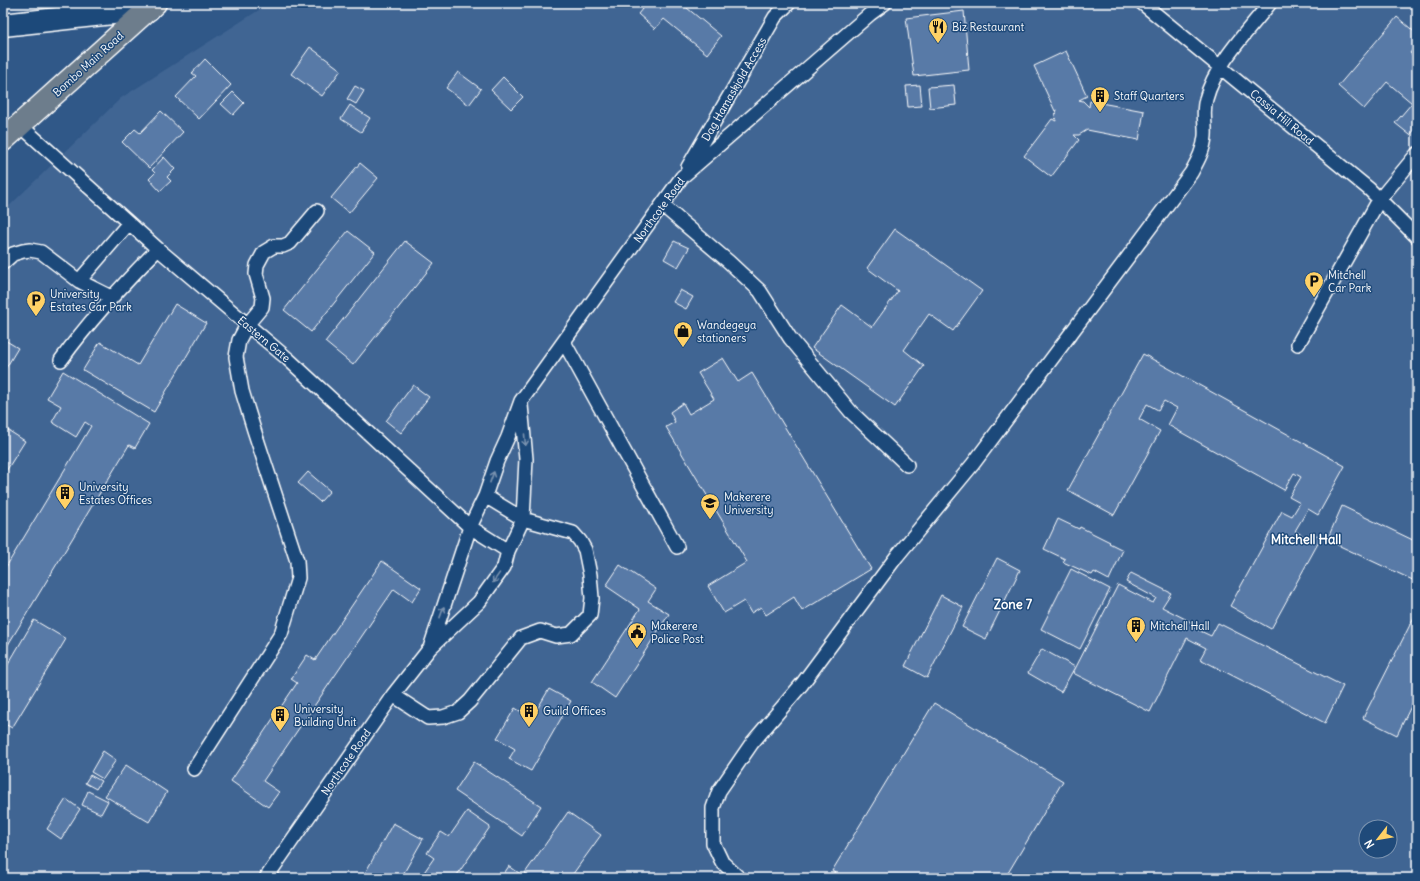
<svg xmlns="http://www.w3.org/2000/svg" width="1420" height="881" font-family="Delius,sans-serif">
  <rect width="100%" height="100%" fill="#305888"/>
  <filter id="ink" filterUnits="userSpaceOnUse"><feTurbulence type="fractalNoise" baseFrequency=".025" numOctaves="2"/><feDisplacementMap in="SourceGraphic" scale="8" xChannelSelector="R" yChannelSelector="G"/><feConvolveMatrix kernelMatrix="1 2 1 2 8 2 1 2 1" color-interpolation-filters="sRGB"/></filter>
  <g filter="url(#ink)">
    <path fill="#406593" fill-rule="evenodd" d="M 270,3 L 1417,3 L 1417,878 L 3,878 L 3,212 L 121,98 ZM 1366,827 L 1390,827 L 1390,851 L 1366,851 Z"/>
    <path fill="#597aa7" stroke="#fff" d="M 647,3 L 681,3 L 721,36 L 707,54 L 664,19 L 655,29 L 638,14 Z
      M 964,11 L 969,70 L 914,76 L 906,18 Z
      M 1397,17 L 1417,34 L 1417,44 L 1410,53 L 1417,59 L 1417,127 L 1410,135 L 1395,123 L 1412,103 L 1387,82 L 1364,109 L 1338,86 Z
      M 310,47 L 341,70 L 322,96 L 291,74 Z
      M 1066,51 L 1087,96 L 1079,100 L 1083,101 L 1089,107 L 1090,101 L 1144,111 L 1139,140 L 1087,130 L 1079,135 L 1074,135 L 1079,140 L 1051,177 L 1024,156 L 1052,119 L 1056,121 L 1055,115 L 1057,110 L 1055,111 L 1034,66 Z
      M 205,59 L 231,85 L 199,119 L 176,97 L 196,76 L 192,73 Z
      M 458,72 L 481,89 L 469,105 L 446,88 Z
      M 503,77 L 523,97 L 511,109 L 491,90 Z
      M 920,85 L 922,106 L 908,107 L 906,86 Z
      M 954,85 L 956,105 L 930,108 L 928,87 Z
      M 355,86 L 364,91 L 356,104 L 347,99 Z
      M 233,92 L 244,103 L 233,115 L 221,104 Z
      M 350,105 L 370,118 L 361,132 L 341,119 Z
      M 161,111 L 183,132 L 149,168 L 122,142 L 135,129 L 140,133 Z
      M 164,157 L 175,169 L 167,177 L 171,181 L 160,191 L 149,179 L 155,173 L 152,170 Z
      M 360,163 L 378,178 L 349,213 L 331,198 Z
      M 895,229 L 982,291 L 953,331 L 929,314 L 904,350 L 924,366 L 895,407 L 812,348 L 842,305 L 872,327 L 898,291 L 867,268 Z
      M 348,231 L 375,252 L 311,332 L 284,310 Z
      M 405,241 L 434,263 L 353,365 L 325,342 Z
      M 674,241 L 689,248 L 678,267 L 664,259 Z
      M 680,290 L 693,297 L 686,309 L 673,302 Z
      M 175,304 L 206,323 L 154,412 L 83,370 L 100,342 L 138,365 Z
      M 3,339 L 18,348 L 3,373 Z
      M 1143,354 L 1345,466 L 1318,515 L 1308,509 L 1295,531 L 1307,538 L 1311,532 L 1321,538 L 1271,629 L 1230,606 L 1282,511 L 1292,516 L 1300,503 L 1289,497 L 1301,477 L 1294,473 L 1284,490 L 1168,425 L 1177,408 L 1164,401 L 1158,410 L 1147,404 L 1139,419 L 1160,431 L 1114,515 L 1068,490 Z
      M 723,358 L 738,382 L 752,373 L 871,569 L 802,611 L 794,597 L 766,615 L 761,607 L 751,613 L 744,601 L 724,613 L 708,586 L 747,562 L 666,427 L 675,422 L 670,412 L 683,403 L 689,414 L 714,399 L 698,373 Z
      M 63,371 L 149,424 L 135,448 L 129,445 L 3,653 L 3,572 L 91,426 L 85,422 L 76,437 L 52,422 L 61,406 L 47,398 Z
      M 413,385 L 429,397 L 401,433 L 386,421 Z
      M 3,427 L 25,441 L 3,476 Z
      M 308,472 L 330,491 L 320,502 L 298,483 Z
      M 1342,506 L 1417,542 L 1417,582 L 1327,540 Z
      M 1058,519 L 1079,529 L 1080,527 L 1110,542 L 1109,543 L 1123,550 L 1109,580 L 1094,572 L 1092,575 L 1063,562 L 1065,559 L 1044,549 Z
      M 997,558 L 1020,570 L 986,639 L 962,627 Z
      M 382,561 L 421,588 L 412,602 L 394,589 L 263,781 L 279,792 L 268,807 L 231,781 L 297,683 L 291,679 L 307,655 L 315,660 Z
      M 620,565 L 656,589 L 648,601 L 669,614 L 615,698 L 592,682 L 640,609 L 606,586 Z
      M 1071,569 L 1110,589 L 1080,649 L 1041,629 Z
      M 1131,573 L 1171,593 L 1162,607 L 1193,623 L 1192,627 L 1211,636 L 1218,623 L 1343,686 L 1325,723 L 1200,659 L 1206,648 L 1187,638 L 1150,712 L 1073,673 L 1118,585 L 1153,603 L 1156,598 L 1126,582 Z
      M 941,595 L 963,607 L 927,678 L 905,666 Z
      M 1417,611 L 1417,694 L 1397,735 L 1363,718 Z
      M 34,620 L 66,639 L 12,728 L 3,723 L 3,673 Z
      M 1042,649 L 1075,667 L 1061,692 L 1028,673 Z
      M 549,689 L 571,701 L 531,771 L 509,759 L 515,749 L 497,738 L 515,708 L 532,718 Z
      M 934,703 L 1063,781 L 1005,878 L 843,878 L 832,871 Z
      M 103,751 L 116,760 L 103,779 L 91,772 Z
      M 474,762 L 541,806 L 522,836 L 455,791 Z
      M 126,765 L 167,792 L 149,822 L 105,796 Z
      M 90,775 L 101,781 L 96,789 L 85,783 Z
      M 88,791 L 108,801 L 101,814 L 82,805 Z
      M 66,799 L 80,809 L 61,839 L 47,829 Z
      M 467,811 L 490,827 L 455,878 L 420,878 L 434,858 L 427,853 L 441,832 L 449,837 Z
      M 568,812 L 601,835 L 570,878 L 532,878 L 525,873 Z
      M 393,823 L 423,839 L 401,878 L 369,878 L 364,875 Z
      M 509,866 L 526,878 L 501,878 Z"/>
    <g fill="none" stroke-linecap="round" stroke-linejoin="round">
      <defs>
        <path id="service" d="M 1142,3 L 1369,189 L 1417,237
          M 20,125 L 158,249 L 288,359 L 470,527 L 508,551
          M 688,167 L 775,17 L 789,3
          M 662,205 L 729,262 L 760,291 L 790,338 L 851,412 L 907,465
          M 3,263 L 13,254 L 23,251 L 30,250 L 41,252 L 79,281 L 129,223
          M 79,281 L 111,297
          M 564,342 L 677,547
          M 1298,344 L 1379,200 L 1417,154
          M 61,360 C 90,320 123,284 158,249
          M 430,648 L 470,527 L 485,496 L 497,461 L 508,437 L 521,401 L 682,177 L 870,14 L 885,3
          M 393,695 L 428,718 L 443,717 L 458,712 L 470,701 L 521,638 L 540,631 L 556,636 L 571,634 L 590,615 L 592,598 L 590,575 L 585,550 L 580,541 L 573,533 L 523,519 L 485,496
          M 194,769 L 281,634 L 298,578 L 297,561 L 254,430 L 242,391 L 236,357 L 239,340 L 247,325 L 262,307 L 263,298 L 256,274 L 257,265 L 264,252 L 274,246 L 283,246 L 290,243 L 317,211
          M 266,878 L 393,695 L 430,648 L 479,602 L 504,567 L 508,551 L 523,519 L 526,459 L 521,405
          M 739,878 L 722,862 L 713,843 L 713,808 L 719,791 L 752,743 L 802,684 L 897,556 L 973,464 L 1191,173 C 1197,162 1204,150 1205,136 C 1206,123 1202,112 1206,99 C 1215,64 1248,31 1270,3"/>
        <path id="minor" d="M 3,25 L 149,9"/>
        <path id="primary" d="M 3,140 L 155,3"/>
      </defs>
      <use href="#service" stroke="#fff" stroke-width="16"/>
      <use href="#minor" stroke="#fff" stroke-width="25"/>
      <use href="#primary" stroke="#fff" stroke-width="25"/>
      <use href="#service" stroke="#1f4a7a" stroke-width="13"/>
      <use href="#minor" stroke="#1f4a7a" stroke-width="22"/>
      <use href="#primary" stroke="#6d7d8c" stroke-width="22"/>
    </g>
    <defs><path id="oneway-shaft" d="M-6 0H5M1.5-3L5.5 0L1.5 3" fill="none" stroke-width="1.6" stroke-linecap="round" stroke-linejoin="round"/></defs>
    <g stroke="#7992af">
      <use href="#oneway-shaft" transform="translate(525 440) rotate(85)"/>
      <use href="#oneway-shaft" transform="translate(492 477) rotate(-70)"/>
      <use href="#oneway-shaft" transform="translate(496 578) rotate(125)"/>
      <use href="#oneway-shaft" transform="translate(442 612) rotate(-70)"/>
    </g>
  </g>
  <defs>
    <symbol id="restaurant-pin" viewBox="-11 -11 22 30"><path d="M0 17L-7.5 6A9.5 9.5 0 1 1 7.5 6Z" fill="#ffd166" stroke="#1f4a7a"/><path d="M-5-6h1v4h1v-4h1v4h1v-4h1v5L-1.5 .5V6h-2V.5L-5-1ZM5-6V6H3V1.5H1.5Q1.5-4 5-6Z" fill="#111"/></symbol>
    <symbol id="building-pin" viewBox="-11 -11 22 30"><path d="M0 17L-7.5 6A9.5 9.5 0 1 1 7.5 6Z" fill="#ffd166" stroke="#1f4a7a"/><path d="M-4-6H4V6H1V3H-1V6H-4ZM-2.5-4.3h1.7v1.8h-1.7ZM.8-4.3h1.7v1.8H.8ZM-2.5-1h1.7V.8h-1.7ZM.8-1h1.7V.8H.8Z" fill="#111"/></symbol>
    <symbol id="parking-pin" viewBox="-11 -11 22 30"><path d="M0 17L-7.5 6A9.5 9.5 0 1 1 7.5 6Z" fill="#ffd166" stroke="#1f4a7a"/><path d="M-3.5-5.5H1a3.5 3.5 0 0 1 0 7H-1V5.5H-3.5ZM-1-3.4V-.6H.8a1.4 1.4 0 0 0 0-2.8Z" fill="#111"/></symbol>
    <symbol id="shop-pin" viewBox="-11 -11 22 30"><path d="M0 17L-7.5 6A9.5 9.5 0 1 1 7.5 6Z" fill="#ffd166" stroke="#1f4a7a"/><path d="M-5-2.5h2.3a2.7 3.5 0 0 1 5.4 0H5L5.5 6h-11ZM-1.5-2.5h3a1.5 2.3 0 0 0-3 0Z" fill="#111"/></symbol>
    <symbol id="university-pin" viewBox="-11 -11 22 30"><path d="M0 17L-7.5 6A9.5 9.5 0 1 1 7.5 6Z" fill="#ffd166" stroke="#1f4a7a"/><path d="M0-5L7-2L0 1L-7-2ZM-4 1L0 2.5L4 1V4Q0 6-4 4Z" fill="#111"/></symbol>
    <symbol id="civic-pin" viewBox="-11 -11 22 30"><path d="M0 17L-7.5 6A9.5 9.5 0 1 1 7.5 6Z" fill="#ffd166" stroke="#1f4a7a"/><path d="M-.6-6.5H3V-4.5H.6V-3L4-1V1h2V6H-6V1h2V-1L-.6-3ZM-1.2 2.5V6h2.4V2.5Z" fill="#111"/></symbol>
  </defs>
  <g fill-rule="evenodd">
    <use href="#restaurant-pin" x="927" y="16" width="22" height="30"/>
    <use href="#building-pin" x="1089" y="85" width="22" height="30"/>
    <use href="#parking-pin" x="1303" y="270" width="22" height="30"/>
    <use href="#parking-pin" x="25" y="289" width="22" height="30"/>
    <use href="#shop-pin" x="672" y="320" width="22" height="30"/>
    <use href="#building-pin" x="54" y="482" width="22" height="30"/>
    <use href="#university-pin" x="699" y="492" width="22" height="30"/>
    <use href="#building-pin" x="1125" y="615" width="22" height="30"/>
    <use href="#civic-pin" x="626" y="621" width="22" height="30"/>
    <use href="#building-pin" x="518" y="700" width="22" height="30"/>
    <use href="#building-pin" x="269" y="704" width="22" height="30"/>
  </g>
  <g text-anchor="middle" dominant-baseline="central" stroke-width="3" stroke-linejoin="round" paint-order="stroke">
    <g font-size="11" fill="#fff" stroke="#1f4a7a" text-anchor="start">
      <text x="952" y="27">Biz Restaurant</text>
      <text x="1114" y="96">Staff Quarters</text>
      <text x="1328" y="275">Mitchell<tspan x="1328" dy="13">Car Park</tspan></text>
      <text x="50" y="294">University<tspan x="50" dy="13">Estates Car Park</tspan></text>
      <text x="697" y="325">Wandegeya<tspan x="697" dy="13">stationers</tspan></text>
      <text x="79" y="487">University<tspan x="79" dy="13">Estates Offices</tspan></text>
      <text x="724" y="497">Makerere<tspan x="724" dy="13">University</tspan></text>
      <text x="651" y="626">Makerere<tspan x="651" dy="13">Police Post</tspan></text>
      <text x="1150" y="626">Mitchell Hall</text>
      <text x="294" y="709">University<tspan x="294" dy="13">Building Unit</tspan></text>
      <text x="543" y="711">Guild Offices</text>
    </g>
    <g font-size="11" fill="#fff" stroke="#1f4a7a">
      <text transform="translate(88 64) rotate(-42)">Bombo Main Road</text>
      <text transform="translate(734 89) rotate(-60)">Dag Hamaskjold Access</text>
      <text transform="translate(1282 117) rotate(40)">Cassia Hill Road</text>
      <text transform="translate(659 210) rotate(-54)">Northcote Road</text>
      <text transform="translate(264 339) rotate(40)">Eastern Gate</text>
      <text transform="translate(346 762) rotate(-55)">Northcote Road</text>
    </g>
    <g font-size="13" font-weight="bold" fill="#fff" stroke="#1f4a7a">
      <text x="1306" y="539">Mitchell Hall</text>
      <text x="1013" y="604">Zone 7</text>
    </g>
  </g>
  <rect width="1420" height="881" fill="none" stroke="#1f4a7a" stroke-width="16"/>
  <rect x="8" y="8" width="1404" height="865" fill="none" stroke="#fff" stroke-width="1.5" filter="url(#ink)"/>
  <g transform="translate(1378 839) rotate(239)"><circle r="19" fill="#1f4a7a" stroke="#7992af"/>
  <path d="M0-3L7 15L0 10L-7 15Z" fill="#ffd166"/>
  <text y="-6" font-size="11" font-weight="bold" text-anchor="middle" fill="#ffffff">N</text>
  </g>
</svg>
